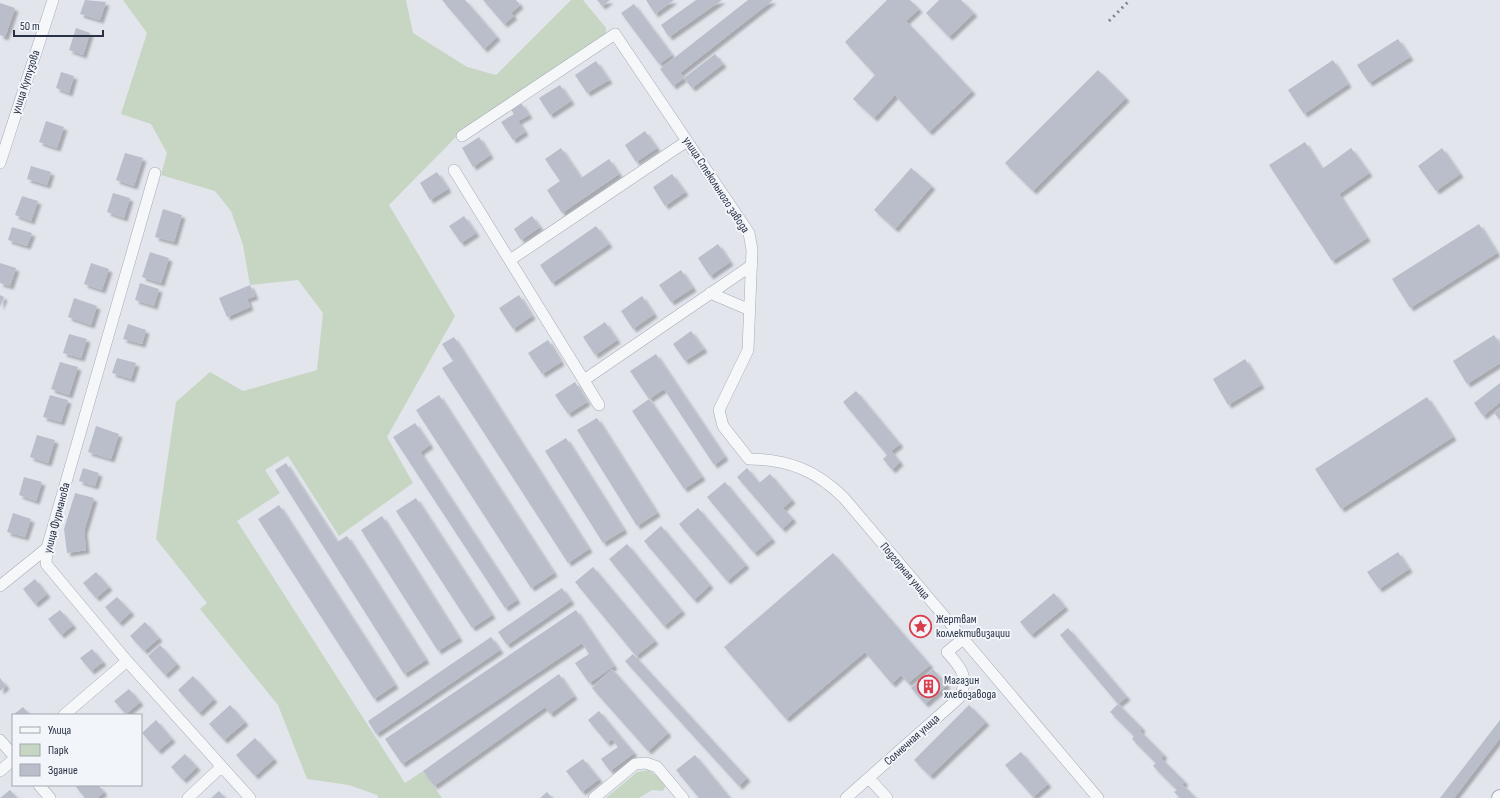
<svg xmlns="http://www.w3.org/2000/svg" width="1500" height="798" font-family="'Sofia Sans Condensed',sans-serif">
  <defs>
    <filter id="shadow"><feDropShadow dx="3.5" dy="3.5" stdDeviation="1" flood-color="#0004"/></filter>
  </defs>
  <rect width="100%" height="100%" fill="#e2e5ec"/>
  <path fill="#c6d6c3" d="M 123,0 L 406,0 L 413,33 L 467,67 L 496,75 L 571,0 L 583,0 L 606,28 L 606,34 L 459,134 L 389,205 L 455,316 L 387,437 L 413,483 L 339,536 L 288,456 L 265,470 L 280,493 L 237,521 L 405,783 L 423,771 L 442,798 L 379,798 L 377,795 L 349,785 L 307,779 L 278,705 L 200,609 L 207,603 L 156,539 L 176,402 L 210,372 L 243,391 L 317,370 L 323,313 L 298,280 L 250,285 L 243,245 L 231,211 L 215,191 L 161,175 L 167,153 L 151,124 L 121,114 L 147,33 Z
    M 648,770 L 656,775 L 666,785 L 663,791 L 652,790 L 639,798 L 606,798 L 637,772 Z"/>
  <path fill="#b9beca" filter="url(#shadow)" d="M 85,0 L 106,2 L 100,20 L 80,14 Z
    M 442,0 L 465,0 L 497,37 L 484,49 Z
    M 483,0 L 516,0 L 520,5 L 511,13 L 514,16 L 504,24 Z
    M 597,0 L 610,0 L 602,6 Z
    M 646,0 L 674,0 L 655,14 Z
    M 696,0 L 722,0 L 669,37 L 661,25 Z
    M 748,0 L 773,0 L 680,73 L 684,78 L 673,86 L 660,69 Z
    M 887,0 L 910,0 L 919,9 L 906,21 L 972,91 L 929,132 L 895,95 L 874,118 L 853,99 L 875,75 L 845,42 Z
    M 939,0 L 961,0 L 974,13 L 949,37 L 926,13 Z
    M 0,3 L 15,8 L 5,37 L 0,35 Z
    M 634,4 L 672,55 L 659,64 L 621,13 Z
    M 76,28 L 90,33 L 83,55 L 69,50 Z
    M 1398,39 L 1410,57 L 1369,83 L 1357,65 Z
    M 715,54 L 723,64 L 692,88 L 684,78 Z
    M 1333,60 L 1348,84 L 1304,114 L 1288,90 Z
    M 596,61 L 609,80 L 587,93 L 575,75 Z
    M 1098,70 L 1126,98 L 1033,191 L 1005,163 Z
    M 61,72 L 74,76 L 69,93 L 56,88 Z
    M 560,85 L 571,101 L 550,115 L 539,98 Z
    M 521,103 L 529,115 L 518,121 L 525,132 L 513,140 L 501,122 L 514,114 L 511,110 Z
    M 46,121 L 64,127 L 57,148 L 39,142 Z
    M 645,131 L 657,148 L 636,162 L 625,145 Z
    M 479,137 L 490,155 L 473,167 L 462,148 Z
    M 1305,142 L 1322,169 L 1351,148 L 1369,173 L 1339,194 L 1367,238 L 1332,261 L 1269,165 Z
    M 561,148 L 581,178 L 609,159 L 619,174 L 562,213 L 547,190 L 560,181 L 545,159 Z
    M 1442,148 L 1460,174 L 1436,191 L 1418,166 Z
    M 125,153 L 143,158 L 134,186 L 116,180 Z
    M 31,166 L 51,172 L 47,185 L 27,179 Z
    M 911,168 L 932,186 L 895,229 L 874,210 Z
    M 437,172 L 448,189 L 430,200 L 420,183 Z
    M 672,174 L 685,192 L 665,206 L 653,187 Z
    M 113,193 L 130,198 L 124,218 L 107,212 Z
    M 22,196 L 38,201 L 31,221 L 15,215 Z
    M 163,209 L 182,215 L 174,242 L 155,237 Z
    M 464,216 L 476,233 L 461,243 L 449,226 Z
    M 532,216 L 540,227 L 521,240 L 514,229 Z
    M 1479,224 L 1497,253 L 1410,308 L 1392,279 Z
    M 596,226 L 609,244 L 552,283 L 540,265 Z
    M 12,227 L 32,233 L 27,246 L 8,240 Z
    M 718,244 L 730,262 L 710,276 L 698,258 Z
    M 150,252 L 169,258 L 161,283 L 142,277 Z
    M 0,263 L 16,268 L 10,286 L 0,283 Z
    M 91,263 L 109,269 L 102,290 L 84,284 Z
    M 681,270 L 693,288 L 671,302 L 659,285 Z
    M 140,283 L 159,289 L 154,306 L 135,300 Z
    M 250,285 L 255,296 L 247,299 L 250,307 L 227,317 L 219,298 Z
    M 0,295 L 4,297 L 0,307 Z
    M 519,295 L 532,316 L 513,329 L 499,308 Z
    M 642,296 L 654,314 L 633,329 L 621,311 Z
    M 74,298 L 97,306 L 91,325 L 68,317 Z
    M 605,322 L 617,340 L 595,355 L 583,337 Z
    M 128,324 L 146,330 L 142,344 L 123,339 Z
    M 691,331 L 704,349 L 685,361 L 673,344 Z
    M 69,334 L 87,339 L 81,358 L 63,353 Z
    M 1494,335 L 1500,344 L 1500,363 L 1467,384 L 1453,361 Z
    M 454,337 L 589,549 L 568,563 L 442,368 L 453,361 L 442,344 Z
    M 548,340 L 561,362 L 542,374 L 528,353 Z
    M 656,354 L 725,457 L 714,465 L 664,389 L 649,399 L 702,477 L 684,489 L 632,411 L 649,399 L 630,371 Z
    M 117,358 L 136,363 L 131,379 L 112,373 Z
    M 1245,359 L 1261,385 L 1228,405 L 1213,379 Z
    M 60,362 L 78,367 L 69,395 L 51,389 Z
    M 575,382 L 587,402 L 568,414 L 555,395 Z
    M 1500,383 L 1500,402 L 1483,416 L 1474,403 Z
    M 856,391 L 900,444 L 891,451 L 900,462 L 892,470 L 883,459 L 887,455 L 843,402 Z
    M 50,395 L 68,400 L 61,422 L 43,417 Z
    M 439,395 L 554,573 L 531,588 L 416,410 Z
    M 1427,397 L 1453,437 L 1341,509 L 1315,469 Z
    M 1500,408 L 1500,420 L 1494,413 Z
    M 597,418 L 657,513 L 637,526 L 577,430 Z
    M 415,423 L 430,445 L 420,452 L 517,600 L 505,608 L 393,437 Z
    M 96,426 L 119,434 L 111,459 L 88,452 Z
    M 37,435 L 55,440 L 48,463 L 30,457 Z
    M 566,438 L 624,530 L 603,543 L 545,451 Z
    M 286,463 L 337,542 L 347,536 L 426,660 L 404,674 L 275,470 Z
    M 83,468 L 99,473 L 95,486 L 79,481 Z
    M 747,468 L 759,483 L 770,474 L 792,500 L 783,508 L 793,519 L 782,529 L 737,477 Z
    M 24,477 L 42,482 L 36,501 L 19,495 Z
    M 725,482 L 772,539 L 754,553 L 707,497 Z
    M 75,493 L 94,498 L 84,531 L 86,550 L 67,553 L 64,529 Z
    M 416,498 L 492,615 L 472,628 L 396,511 Z
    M 279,505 L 395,685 L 374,699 L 258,519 Z
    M 698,508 L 746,565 L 727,581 L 679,524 Z
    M 13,513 L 31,519 L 25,537 L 7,532 Z
    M 382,516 L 459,638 L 438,651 L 361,530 Z
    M 661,526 L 710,585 L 694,600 L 644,541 Z
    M 627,544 L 682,611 L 664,626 L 609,559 Z
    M 1398,552 L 1409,569 L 1379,589 L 1367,572 Z
    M 833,553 L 930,665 L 908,683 L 901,675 L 892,684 L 865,652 L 786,719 L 724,647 Z
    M 593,567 L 655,641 L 636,656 L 575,582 Z
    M 96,572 L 109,587 L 96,598 L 83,583 Z
    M 35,579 L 47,594 L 35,604 L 23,589 Z
    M 562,588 L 571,601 L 507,645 L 498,632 Z
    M 1054,593 L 1065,607 L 1031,635 L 1020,622 Z
    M 117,597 L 131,612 L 119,623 L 105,607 Z
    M 60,610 L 73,625 L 61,635 L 48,619 Z
    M 576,610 L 614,666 L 589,683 L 575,663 L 589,654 L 582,643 L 402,764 L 385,739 Z
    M 145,622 L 159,638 L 144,651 L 130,636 Z
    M 1068,628 L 1127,697 L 1118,704 L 1060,635 Z
    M 491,637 L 500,650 L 376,734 L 368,721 Z
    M 160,645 L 177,664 L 165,675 L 148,656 Z
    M 92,649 L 103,662 L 91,671 L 80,658 Z
    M 633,654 L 747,778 L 739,786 L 625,661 Z
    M 612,669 L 668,733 L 648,751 L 592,688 Z
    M 933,669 L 947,685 L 925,704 L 911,688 Z
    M 559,674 L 574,696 L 550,714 L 545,707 L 434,786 L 423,771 Z
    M 193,676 L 214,699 L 199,713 L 178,690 Z
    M 0,678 L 6,686 L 0,691 Z
    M 129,689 L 140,702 L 126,714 L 114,701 Z
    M 1118,704 L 1142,728 L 1140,731 L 1164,755 L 1161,758 L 1185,782 L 1182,784 L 1196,798 L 1180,798 L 1174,792 L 1177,790 L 1153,766 L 1156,763 L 1132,739 L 1134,736 L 1110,712 Z
    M 230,705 L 245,722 L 224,740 L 209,724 Z
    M 969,705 L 986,722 L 930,776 L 914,760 Z
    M 23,707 L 30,715 L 13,715 Z
    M 599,711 L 634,753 L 610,771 L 601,759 L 618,747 L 612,739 L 607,743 L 588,720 Z
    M 156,720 L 172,739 L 158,751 L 142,733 Z
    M 1500,720 L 1500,738 L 1454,798 L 1440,798 Z
    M 255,738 L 274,759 L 255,776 L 236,755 Z
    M 1021,752 L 1048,784 L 1033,797 L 1005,765 Z
    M 185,754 L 197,767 L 183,780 L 171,767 Z
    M 695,755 L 730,798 L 699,798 L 676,770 Z
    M 583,759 L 599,779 L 582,792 L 566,771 Z
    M 79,785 L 98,785 L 104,792 L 97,798 L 85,798 L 76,787 Z
    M 10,790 L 17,798 L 0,798 Z
    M 219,791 L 225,798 L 211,798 Z
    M 547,792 L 552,798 L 540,798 Z"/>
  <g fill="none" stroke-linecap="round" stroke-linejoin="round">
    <defs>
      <path id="minor" d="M 462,136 L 615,34 L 749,233 L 752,250 L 748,350 L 719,410 L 723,426 L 749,459 C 788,459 817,471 844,498 L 1098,798
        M 0,163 L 53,0
        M 454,170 L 599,405
        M 155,173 L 47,548 L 46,564 L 127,661 L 250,798
        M 510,260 L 687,141
        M 710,293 L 750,310
        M 584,380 L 752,265
        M 0,586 L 47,548
        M 64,715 L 127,661
        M 0,740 L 13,755
        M 0,771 L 13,760
        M 869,778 L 887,798
        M 39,785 L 50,798
        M 188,798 L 221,767
        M 594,798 L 635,764 L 646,763 L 657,767 L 683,798
        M 846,798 L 959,698 C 970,677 961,668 947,652 L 963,639"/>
      <path id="tertiary" d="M 1499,798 L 1500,797"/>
    </defs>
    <use href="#minor" stroke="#a6abb7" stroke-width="12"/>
    <use href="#tertiary" stroke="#a6abb7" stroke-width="16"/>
    <use href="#minor" stroke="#f5f7f9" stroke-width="11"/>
    <use href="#tertiary" stroke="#f5f7f9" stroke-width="14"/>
    <path stroke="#7a8397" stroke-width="3" stroke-dasharray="2 4" stroke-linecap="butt" d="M 1109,21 L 1130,0"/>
  </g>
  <defs>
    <symbol id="sight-ring" viewBox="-11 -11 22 22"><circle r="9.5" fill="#f2f5f9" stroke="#da3e4c" stroke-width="1.5"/><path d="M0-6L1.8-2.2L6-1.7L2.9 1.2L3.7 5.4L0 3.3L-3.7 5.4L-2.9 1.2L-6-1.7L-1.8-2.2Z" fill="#da3e4c"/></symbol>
    <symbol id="building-ring" viewBox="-11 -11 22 22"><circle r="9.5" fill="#f2f5f9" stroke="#da3e4c" stroke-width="1.5"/><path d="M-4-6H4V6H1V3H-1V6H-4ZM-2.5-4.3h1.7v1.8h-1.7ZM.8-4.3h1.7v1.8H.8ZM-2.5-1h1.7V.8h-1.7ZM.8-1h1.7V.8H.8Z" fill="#da3e4c"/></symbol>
  </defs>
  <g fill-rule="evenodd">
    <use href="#sight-ring" x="908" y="614" width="25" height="25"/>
    <use href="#building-ring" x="916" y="674" width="25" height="25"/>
  </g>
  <g text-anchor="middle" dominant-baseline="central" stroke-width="4" stroke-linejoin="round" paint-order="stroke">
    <g font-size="12" fill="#283145" stroke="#f2f5f9">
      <text transform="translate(26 82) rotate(-72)">улица Кутузова</text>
      <text transform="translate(716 185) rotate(57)">улица Стекольного завода</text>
      <text transform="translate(57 518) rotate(-75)">улица Фурманова</text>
      <text transform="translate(905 571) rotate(50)">Подгорная улица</text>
      <text transform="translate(912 740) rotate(-42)">Солнечная улица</text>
    </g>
    <g font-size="12" fill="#283145" stroke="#f2f5f9" text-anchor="start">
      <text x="936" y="619">Жертвам<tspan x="936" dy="14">коллективизации</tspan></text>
      <text x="944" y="680">Магазин<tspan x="944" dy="14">хлебозавода</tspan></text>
    </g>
  </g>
  <rect x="12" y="714" width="130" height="72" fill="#f2f5f9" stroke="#a1a7b1"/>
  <rect x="20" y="727" width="20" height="6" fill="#f5f7f9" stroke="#a1a7b1"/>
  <text x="48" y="734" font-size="12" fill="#283145">Улица</text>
  <rect x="20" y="744" width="20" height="12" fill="#c6d6c3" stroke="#a1a7b1"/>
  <text x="48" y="754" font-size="12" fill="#283145">Парк</text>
  <rect x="20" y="764" width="20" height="12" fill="#b9beca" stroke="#a1a7b1"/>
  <text x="48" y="774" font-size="12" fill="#283145">Здание</text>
  <path d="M14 30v6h89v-6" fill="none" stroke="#283145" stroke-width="2"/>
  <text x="20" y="30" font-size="12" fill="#283145" stroke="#f2f5f9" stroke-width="3" paint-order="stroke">50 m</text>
</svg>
